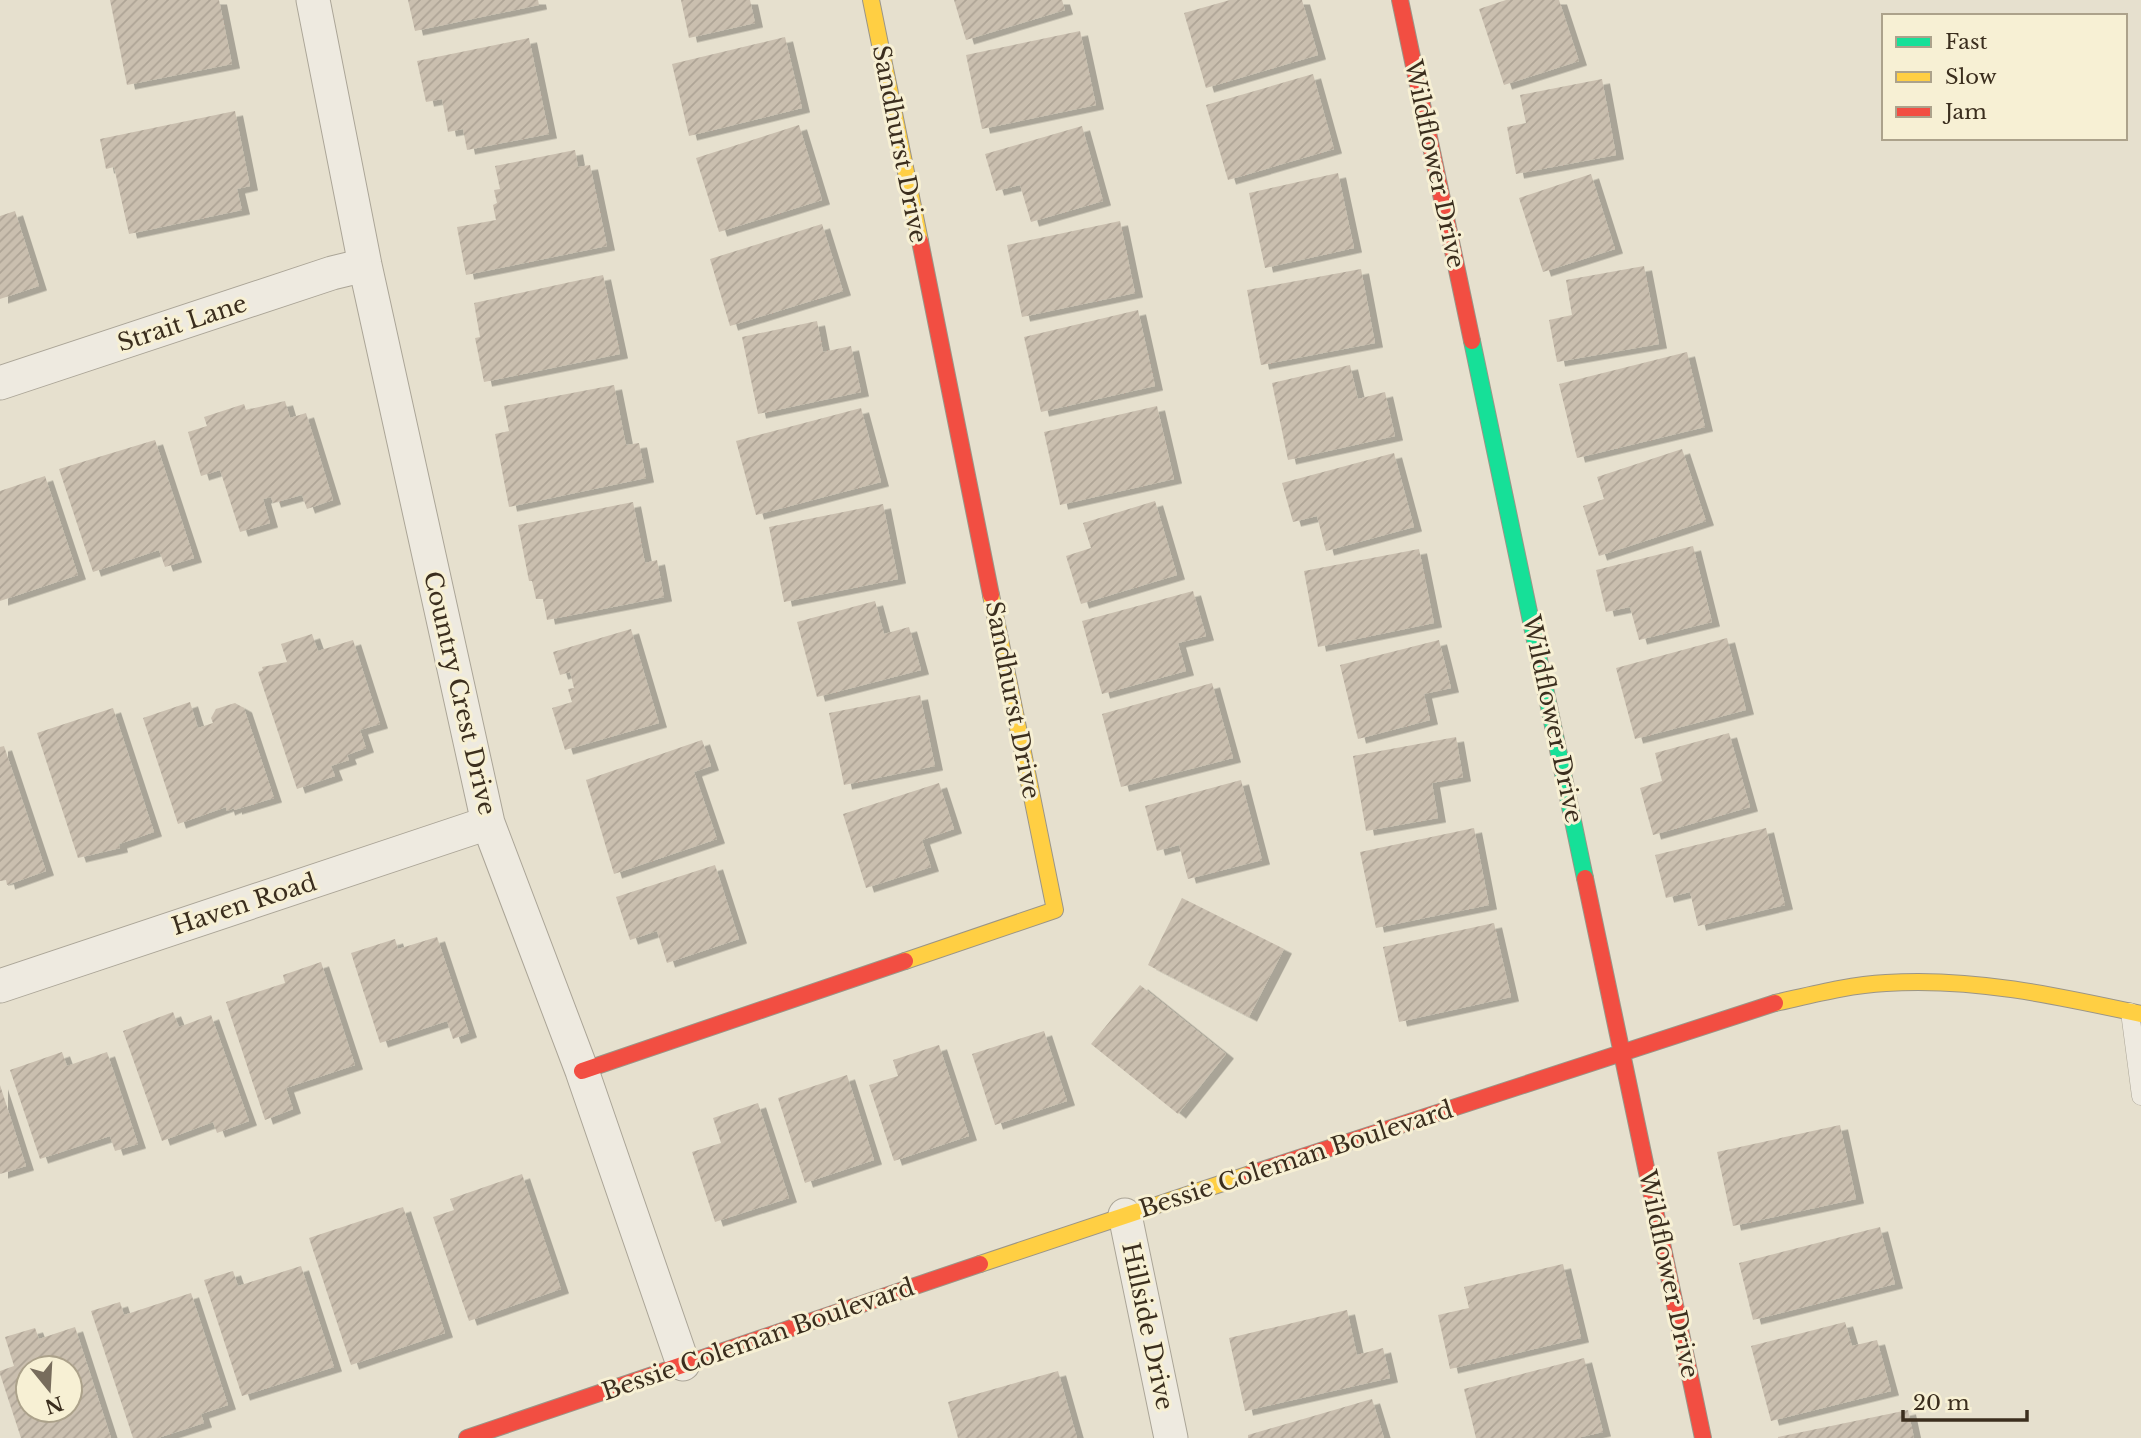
<svg xmlns="http://www.w3.org/2000/svg" width="2141" height="1438" font-family="'Libre Baskerville',serif">
  <defs>
    <pattern id="building-hatch" width="6" height="6" patternUnits="userSpaceOnUse" patternTransform="scale(1.75)"><rect width="6" height="6" fill="#cabfaf"/><path d="M-1 1l2-2M0 6l6-6M5 7l2-2" fill="none" stroke="#aea496"/></pattern>
    <filter id="shadow"><feDropShadow dx="8" dy="4.5" stdDeviation="0" flood-color="#0004"/></filter>
  </defs>
  <rect width="100%" height="100%" fill="#e6e0ce"/>
  <path fill="url(#building-hatch)" fill-rule="evenodd" filter="url(#shadow)" d="M 110,0 L 219,0 L 232,64 L 127,85 Z
    M 408,0 L 538,0 L 539,5 L 415,31 Z
    M 681,0 L 750,0 L 755,23 L 689,38 Z
    M 954,0 L 1062,0 L 1065,10 L 966,40 Z
    M 1230,0 L 1302,0 L 1318,55 L 1206,88 L 1184,13 Z
    M 1506,0 L 1559,0 L 1579,61 L 1504,85 L 1479,9 Z
    M 1080,31 L 1096,105 L 982,129 L 966,55 Z
    M 785,37 L 802,108 L 689,136 L 672,64 Z
    M 529,38 L 549,134 L 467,150 L 463,129 L 448,132 L 442,99 L 426,102 L 417,61 Z
    M 1313,74 L 1334,149 L 1228,180 L 1206,105 Z
    M 1602,79 L 1616,155 L 1516,174 L 1507,127 L 1526,123 L 1520,95 Z
    M 235,111 L 250,186 L 237,189 L 242,210 L 129,234 L 114,167 L 106,169 L 100,139 Z
    M 799,125 L 822,200 L 719,232 L 696,158 Z
    M 1082,126 L 1103,201 L 1031,222 L 1020,185 L 996,191 L 985,154 Z
    M 575,150 L 578,167 L 590,165 L 607,246 L 466,275 L 457,227 L 496,220 L 493,205 L 497,203 L 494,190 L 500,189 L 495,166 Z
    M 1338,173 L 1354,248 L 1265,268 L 1249,193 Z
    M 1591,174 L 1615,249 L 1543,272 L 1519,198 Z
    M 15,211 L 39,286 L 0,299 L 0,216 Z
    M 1120,221 L 1135,293 L 1022,317 L 1007,245 Z
    M 822,224 L 843,291 L 730,326 L 710,259 Z
    M 1644,266 L 1659,344 L 1557,362 L 1549,320 L 1572,315 L 1566,280 Z
    M 1361,269 L 1375,343 L 1261,365 L 1247,290 Z
    M 603,275 L 620,354 L 484,382 L 475,338 L 480,337 L 474,303 Z
    M 1138,310 L 1155,386 L 1041,412 L 1024,337 Z
    M 817,321 L 823,352 L 851,346 L 861,392 L 758,414 L 742,337 Z
    M 1687,352 L 1705,427 L 1577,458 L 1559,384 Z
    M 1350,365 L 1358,399 L 1385,392 L 1395,436 L 1288,460 L 1272,383 Z
    M 614,385 L 626,445 L 639,443 L 646,478 L 509,507 L 495,434 L 509,431 L 504,406 Z
    M 285,401 L 290,418 L 306,413 L 333,500 L 307,509 L 302,495 L 273,503 L 271,497 L 263,499 L 270,523 L 240,532 L 220,470 L 201,476 L 188,432 L 207,426 L 204,417 L 244,404 L 246,410 Z
    M 1157,406 L 1174,479 L 1060,505 L 1044,432 Z
    M 861,408 L 881,482 L 756,515 L 736,441 Z
    M 155,440 L 194,558 L 165,567 L 159,550 L 93,572 L 59,469 Z
    M 1682,449 L 1706,521 L 1599,556 L 1583,506 L 1604,499 L 1597,477 Z
    M 1394,453 L 1414,527 L 1326,551 L 1317,516 L 1293,522 L 1282,483 Z
    M 45,476 L 78,575 L 0,601 L 0,491 Z
    M 1155,501 L 1177,575 L 1081,604 L 1066,556 L 1091,548 L 1083,523 Z
    M 633,502 L 645,563 L 657,560 L 664,597 L 547,620 L 543,599 L 536,599 L 532,581 L 529,581 L 518,525 Z
    M 883,504 L 898,579 L 784,602 L 769,527 Z
    M 1693,546 L 1712,622 L 1639,640 L 1630,607 L 1606,612 L 1596,570 Z
    M 1419,549 L 1434,623 L 1318,647 L 1304,571 Z
    M 1193,591 L 1206,636 L 1178,643 L 1186,671 L 1102,694 L 1082,621 Z
    M 875,601 L 884,634 L 909,627 L 921,670 L 817,697 L 797,622 Z
    M 631,629 L 659,723 L 565,750 L 552,708 L 572,702 L 568,689 L 574,688 L 570,672 L 560,675 L 553,652 Z
    M 312,634 L 318,651 L 353,640 L 380,724 L 360,730 L 366,748 L 347,755 L 349,760 L 331,766 L 335,776 L 297,789 L 258,672 L 263,670 L 262,667 L 287,662 L 281,644 Z
    M 1727,638 L 1746,710 L 1635,739 L 1616,668 Z
    M 1439,640 L 1451,688 L 1424,694 L 1430,720 L 1358,739 L 1340,665 Z
    M 1212,683 L 1233,758 L 1121,787 L 1102,714 Z
    M 920,695 L 935,766 L 844,785 L 829,713 Z
    M 190,702 L 198,728 L 213,723 L 211,718 L 216,709 L 235,703 L 244,708 L 274,798 L 234,810 L 234,808 L 227,811 L 226,807 L 178,824 L 143,718 Z
    M 113,708 L 154,832 L 119,844 L 120,848 L 78,858 L 37,733 Z
    M 1729,733 L 1750,807 L 1653,835 L 1640,788 L 1662,781 L 1655,753 Z
    M 1456,737 L 1463,777 L 1432,783 L 1438,818 L 1366,831 L 1353,756 Z
    M 702,740 L 711,766 L 694,772 L 717,839 L 614,874 L 586,780 Z
    M 4,746 L 46,871 L 7,885 L 6,880 L 0,881 L 0,747 Z
    M 1241,780 L 1262,860 L 1188,879 L 1179,845 L 1157,851 L 1145,806 Z
    M 939,783 L 954,829 L 922,840 L 931,867 L 866,888 L 843,814 Z
    M 1474,828 L 1489,905 L 1376,928 L 1360,852 Z
    M 1766,828 L 1785,905 L 1698,926 L 1690,892 L 1666,898 L 1655,855 Z
    M 715,865 L 739,939 L 667,963 L 657,931 L 630,940 L 616,897 Z
    M 1182,898 L 1284,949 L 1249,1017 L 1148,965 Z
    M 1494,923 L 1511,997 L 1399,1022 L 1383,947 Z
    M 437,937 L 469,1033 L 453,1039 L 447,1021 L 380,1043 L 351,953 L 395,939 L 398,949 Z
    M 321,962 L 355,1065 L 286,1088 L 293,1109 L 265,1120 L 226,1002 L 285,983 L 283,975 Z
    M 1140,985 L 1226,1054 L 1178,1114 L 1091,1044 Z
    M 173,1012 L 179,1027 L 211,1015 L 249,1121 L 217,1133 L 213,1122 L 162,1141 L 123,1031 Z
    M 1044,1031 L 1067,1101 L 995,1125 L 972,1054 Z
    M 939,1045 L 969,1136 L 894,1161 L 869,1085 L 898,1076 L 893,1060 Z
    M 62,1052 L 67,1066 L 107,1052 L 138,1144 L 115,1151 L 110,1136 L 40,1159 L 10,1070 Z
    M 847,1075 L 874,1160 L 805,1183 L 778,1098 Z
    M 0,1085 L 26,1166 L 0,1174 Z
    M 758,1103 L 789,1198 L 715,1222 L 692,1152 L 721,1143 L 713,1118 Z
    M 1840,1125 L 1856,1199 L 1733,1226 L 1717,1152 Z
    M 522,1174 L 561,1289 L 469,1321 L 433,1217 L 454,1210 L 450,1199 Z
    M 403,1207 L 445,1333 L 351,1365 L 309,1238 Z
    M 1880,1227 L 1895,1284 L 1753,1320 L 1739,1263 Z
    M 1563,1264 L 1581,1338 L 1450,1369 L 1438,1315 L 1469,1308 L 1464,1287 Z
    M 301,1266 L 334,1367 L 242,1396 L 204,1280 L 233,1271 L 238,1286 Z
    M 191,1293 L 228,1405 L 201,1414 L 204,1423 L 158,1438 L 133,1438 L 91,1311 L 120,1302 L 124,1315 Z
    M 1347,1310 L 1357,1355 L 1383,1348 L 1390,1378 L 1245,1411 L 1229,1338 Z
    M 1845,1322 L 1852,1346 L 1877,1340 L 1891,1391 L 1771,1421 L 1751,1346 Z
    M 75,1327 L 111,1438 L 21,1438 L 0,1374 L 0,1371 L 14,1366 L 5,1337 L 35,1328 L 39,1339 ZM 28,1368 L 70,1368 L 70,1410 L 28,1410 Z
    M 1584,1358 L 1603,1432 L 1577,1438 L 1476,1438 L 1464,1389 Z
    M 1058,1371 L 1077,1438 L 958,1438 L 948,1402 Z
    M 1372,1399 L 1384,1438 L 1248,1438 L 1248,1435 Z
    M 1908,1410 L 1914,1438 L 1778,1438 L 1778,1437 Z"/>
  <g fill="none" stroke-linecap="round" stroke-linejoin="round">
    <defs>
      <path id="lane" d="M 2130,1012 L 2141,1096"/>
      <path id="street" d="M 313,0 L 365,265 L 488,823 L 582,1071 L 683,1364
        M 0,383 L 332,273 L 365,265
        M 0,986 L 488,823
        M 1125,1215 L 1171,1438"/>
      <path id="fast" d="M 1472,341 L 1585,878"/>
      <path id="slow" d="M 871,0 L 920,241
        M 905,961 L 1055,910 L 991,595
        M 1775,1003 C 1811,995 1848,985 1886,983 C 1971,977 2058,996 2141,1014
        M 980,1264 L 1250,1174"/>
      <path id="jam" d="M 1400,0 L 1472,341
        M 920,241 L 991,595
        M 1585,878 L 1703,1438
        M 582,1071 L 905,961
        M 1250,1174 L 1775,1003
        M 467,1438 L 980,1264"/>
    </defs>
    <use href="#lane" stroke="#aba597" stroke-width="19"/>
    <use href="#street" stroke="#aba597" stroke-width="35"/>
    <use href="#fast" stroke="#9b9587" stroke-width="18"/>
    <use href="#slow" stroke="#9b9587" stroke-width="18"/>
    <use href="#jam" stroke="#9b9587" stroke-width="18"/>
    <use href="#lane" stroke="#eeeae0" stroke-width="18"/>
    <use href="#street" stroke="#eeeae0" stroke-width="33"/>
    <use href="#fast" stroke="#16e098" stroke-width="16"/>
    <use href="#slow" stroke="#ffcf43" stroke-width="16"/>
    <use href="#jam" stroke="#f24e42" stroke-width="16"/>
  </g>
  <g text-anchor="middle" dominant-baseline="central" stroke-width="6" stroke-linejoin="round" paint-order="stroke">
    <g font-size="24" fill="#3b2e1e" stroke="#f7f0d4">
      <text transform="translate(900 144) rotate(79)">Sandhurst Drive</text>
      <text transform="translate(1435 164) rotate(78)">Wildflower Drive</text>
      <text transform="translate(182 323) rotate(-18)">Strait Lane</text>
      <text transform="translate(460 693) rotate(77)">Country Crest Drive</text>
      <text transform="translate(1013 700) rotate(79)">Sandhurst Drive</text>
      <text transform="translate(1553 719) rotate(78)">Wildflower Drive</text>
      <text transform="translate(244 904) rotate(-18)">Haven Road</text>
      <text transform="translate(1296 1159) rotate(-18)">Bessie Coleman Boulevard</text>
      <text transform="translate(1669 1274) rotate(78)">Wildflower Drive</text>
      <text transform="translate(1148 1326) rotate(78)">Hillside Drive</text>
      <text transform="translate(758 1339) rotate(-19)">Bessie Coleman Boulevard</text>
    </g>
  </g>
  <rect x="1882" y="14" width="245" height="126" fill="#f7f0d4" stroke="#aca28b" stroke-width="2"/>
  <rect x="1896" y="37" width="35" height="10" fill="#16e098" stroke="#aca28b" stroke-width="2"/>
  <text x="1945" y="49" font-size="21" fill="#3b2e1e">Fast</text>
  <rect x="1896" y="72" width="35" height="10" fill="#ffcf43" stroke="#aca28b" stroke-width="2"/>
  <text x="1945" y="84" font-size="21" fill="#3b2e1e">Slow</text>
  <rect x="1896" y="107" width="35" height="10" fill="#f24e42" stroke="#aca28b" stroke-width="2"/>
  <text x="1945" y="119" font-size="21" fill="#3b2e1e">Jam</text>
  <g transform="translate(49 1389) rotate(162)"><circle r="33" fill="#f7f0d4" stroke="#aca28b" stroke-width="2"/>
  <path d="M0-5L12 26L0 18L-12 26Z" fill="#776c5c"/>
  <text y="-10" font-size="19" font-weight="bold" text-anchor="middle" fill="#3b2e1e">N</text>
  </g>
  <path d="M1903 1410v10h124v-10" fill="none" stroke="#3b2e1e" stroke-width="3.5"/>
  <text x="1913" y="1410" font-size="21" fill="#3b2e1e" stroke="#f7f0d4" stroke-width="5" paint-order="stroke">20 m</text>
</svg>
